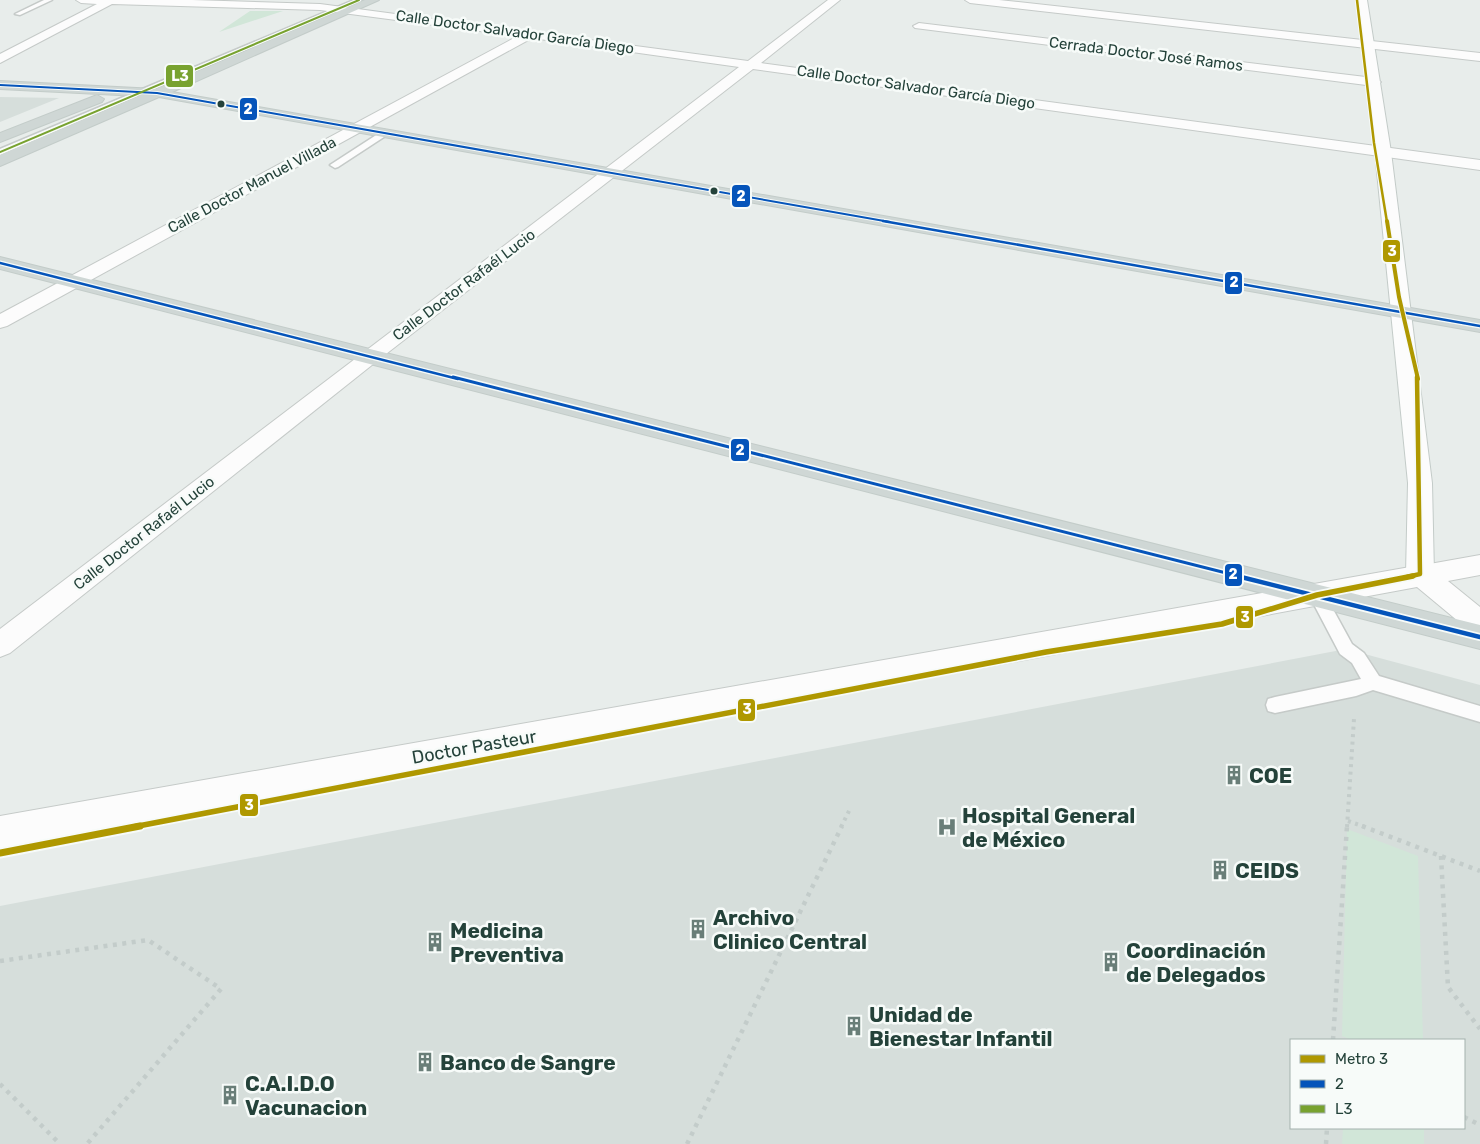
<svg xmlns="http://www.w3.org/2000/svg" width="1480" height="1144" font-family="Rubik,sans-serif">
  <rect width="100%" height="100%" fill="#e8edeb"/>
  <path fill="#d6dedb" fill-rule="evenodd" d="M 0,97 L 59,98 L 0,122 Z
    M 1346,649 L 1480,685 L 1480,1144 L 0,1144 L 0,906 ZM 1291,1040 L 1464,1040 L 1464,1128 L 1291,1128 Z"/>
  <path fill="#d1e6d8" d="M 250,11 L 283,11 L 219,32 Z
    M 1347,829 L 1418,856 L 1423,1040 L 1352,1040 L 1342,1036 Z
    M 1343,1128 L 1424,1128 L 1424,1144 L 1342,1144 Z"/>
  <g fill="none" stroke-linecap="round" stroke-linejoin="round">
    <defs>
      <path id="service" d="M 44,0 L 52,0 L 20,15 L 15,14 Z
        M 354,0 L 362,0 L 0,155 L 0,149 Z
        M 384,130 L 387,131 L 387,135 L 338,167 L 335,168 L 330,165 Z
        M 1317,589 L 1323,591 L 1352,644 L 1364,653 L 1379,676 L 1480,706 L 1480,722 L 1373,690 L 1356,696 L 1275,713 L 1268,711 L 1266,705 L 1268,699 L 1275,697 L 1361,679 L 1352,663 L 1340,654 L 1309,595 L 1311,591 Z"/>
      <path id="minor" d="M 76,0 L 192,0 L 320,4 L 748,61 L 828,0 L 840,0 L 761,63 L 1480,160 L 1480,170 L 753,69 L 377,361 L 10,653 L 0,657 L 0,629 L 739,67 L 532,38 L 7,326 L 0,328 L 0,314 L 518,36 L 320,10 L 112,4 L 0,63 L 0,54 L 97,4 L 81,3 Z
        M 965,0 L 999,0 L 1480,53 L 1480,61 L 970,3 Z
        M 919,23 L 1374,78 L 1381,82 L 1374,86 L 915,28 L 913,26 Z"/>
      <path id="tertiary" d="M 1480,555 L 1480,575 L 1448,581 L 1480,607 L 1480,634 L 1470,631 L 1417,587 L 0,850 L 0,816 L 1410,567 L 1420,564 L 1424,565 Z"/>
      <path id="secondary" d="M 1357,0 L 1367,0 L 1391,152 L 1432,483 L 1434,574 L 1430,581 L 1420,584 L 1410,581 L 1406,574 L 1408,483 L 1375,152 Z"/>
      <path id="primary" d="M 365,0 L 379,0 L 172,92 L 1480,320 L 1480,332 L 159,97 L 0,166 L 0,155 L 139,96 L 0,89 L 0,81 L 156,89 Z
        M 97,95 L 104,99 L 102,102 L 0,142 L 0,133 Z
        M 0,257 L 1480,625 L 1480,649 L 0,269 Z"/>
    </defs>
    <use href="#service" stroke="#c5cac8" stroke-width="3"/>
    <use href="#minor" stroke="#c5cac8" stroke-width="2"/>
    <use href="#tertiary" stroke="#c5cac8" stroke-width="2"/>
    <use href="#secondary" stroke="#c3cbc8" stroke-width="2"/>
    <use href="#primary" stroke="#c3ccc9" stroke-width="2"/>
    <path stroke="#c3ccca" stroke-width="4" stroke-dasharray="3 4.5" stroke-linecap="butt" d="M 1348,821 L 1365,827
      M 841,827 L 850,809
      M 1347,827 L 1354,719"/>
    <path stroke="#c3ccca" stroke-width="4.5" stroke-dasharray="4 5.5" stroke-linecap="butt" d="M 1362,826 L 1480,871
      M 1441,856 L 1448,987 L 1480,1029
      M 0,961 L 148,940 L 221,989 L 87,1144
      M 1333,1040 L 1347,826
      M 0,1084 L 60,1144
      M 1464,1117 L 1480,1125
      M 687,1144 L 842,826
      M 1326,1144 L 1327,1128"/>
    <use href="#service" fill="#fcfcfc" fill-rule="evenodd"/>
    <use href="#minor" fill="#fcfcfc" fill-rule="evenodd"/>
    <use href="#tertiary" fill="#fcfcfc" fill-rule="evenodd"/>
    <use href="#secondary" fill="#fcfcfc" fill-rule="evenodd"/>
    <use href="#primary" fill="#cfd7d5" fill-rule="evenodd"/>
    <defs>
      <path id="bus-1-far3" d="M 0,85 L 157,93 L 890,222"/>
      <path id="bus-1-far2" d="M 883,221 L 1480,326
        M 0,263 L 458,379"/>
      <path id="bus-1-far1" d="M 453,377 L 1242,577"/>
      <path id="bus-1" d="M 1237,576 L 1480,637"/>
      <path id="bus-2" d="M 0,152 L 359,0"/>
    </defs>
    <use href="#bus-1-far3" stroke="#f7fbf9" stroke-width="4"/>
    <use href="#bus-1-far2" stroke="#f7fbf9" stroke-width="5"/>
    <use href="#bus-1-far1" stroke="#f7fbf9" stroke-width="6"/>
    <use href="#bus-1" stroke="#f7fbf9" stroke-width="8"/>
    <use href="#bus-2" stroke="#f7fbf9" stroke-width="4"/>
    <use href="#bus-1-far3" stroke="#0554ba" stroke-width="2"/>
    <use href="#bus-1-far2" stroke="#0554ba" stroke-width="2.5"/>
    <use href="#bus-1-far1" stroke="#0554ba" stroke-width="3"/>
    <use href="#bus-1" stroke="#0554ba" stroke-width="4.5"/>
    <use href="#bus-2" stroke="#78a22f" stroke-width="2"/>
    <defs>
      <path id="metro-1-far4" d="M 1357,0 L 1374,143 L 1387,222"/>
      <path id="metro-1-far3" d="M 1387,221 L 1399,297 L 1418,379"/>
      <path id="metro-1-far2" d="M 1407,577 L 1420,574 L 1417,377"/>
      <path id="metro-1-far1" d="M 133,827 L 1046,652 L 1222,624 L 1317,595 L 1413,576"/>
      <path id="metro-1" d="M 0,853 L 140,826"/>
    </defs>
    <use href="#metro-1-far4" stroke="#f7fbf9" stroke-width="4.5"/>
    <use href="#metro-1-far3" stroke="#f7fbf9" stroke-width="6"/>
    <use href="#metro-1-far2" stroke="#f7fbf9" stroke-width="8"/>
    <use href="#metro-1-far1" stroke="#f7fbf9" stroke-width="9"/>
    <use href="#metro-1" stroke="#f7fbf9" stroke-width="11"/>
    <use href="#metro-1-far4" stroke="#af9800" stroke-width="2.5"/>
    <use href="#metro-1-far3" stroke="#af9800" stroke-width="4"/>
    <use href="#metro-1-far2" stroke="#af9800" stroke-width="4.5"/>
    <use href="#metro-1-far1" stroke="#af9800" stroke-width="5.5"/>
    <use href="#metro-1" stroke="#af9800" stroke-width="7"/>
  </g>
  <defs>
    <symbol id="building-bare" viewBox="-9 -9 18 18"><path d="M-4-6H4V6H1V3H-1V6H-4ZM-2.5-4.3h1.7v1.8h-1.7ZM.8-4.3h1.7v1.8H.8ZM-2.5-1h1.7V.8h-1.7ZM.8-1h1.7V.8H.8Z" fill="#697e78" stroke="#f7fbf9" stroke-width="2.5" paint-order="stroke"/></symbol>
    <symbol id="hospital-bare" viewBox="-9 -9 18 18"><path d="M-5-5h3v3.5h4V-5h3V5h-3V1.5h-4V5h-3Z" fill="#697e78" stroke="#f7fbf9" stroke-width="2.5" paint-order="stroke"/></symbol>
  </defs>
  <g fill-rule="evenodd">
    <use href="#building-bare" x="1220" y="761" width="28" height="28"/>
    <use href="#hospital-bare" x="933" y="813" width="28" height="28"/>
    <use href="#building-bare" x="1206" y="856" width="28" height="28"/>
    <use href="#building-bare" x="684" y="915" width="28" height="28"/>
    <use href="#building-bare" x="421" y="928" width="28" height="28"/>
    <use href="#building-bare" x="1097" y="948" width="28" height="28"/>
    <use href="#building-bare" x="840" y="1012" width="28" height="28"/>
    <use href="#building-bare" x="411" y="1048" width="28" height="28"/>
    <use href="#building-bare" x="216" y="1081" width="28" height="28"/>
  </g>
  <g fill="#24423a" stroke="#f7fbf9" stroke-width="2">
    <circle cx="221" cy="104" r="4.5"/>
    <circle cx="714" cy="191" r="4.5"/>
  </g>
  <g text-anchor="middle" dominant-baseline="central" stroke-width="5" stroke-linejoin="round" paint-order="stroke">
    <g font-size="15" fill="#24423a" stroke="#f7fbf9">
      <text transform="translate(515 32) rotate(8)">Calle Doctor Salvador García Diego</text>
      <text transform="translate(1146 54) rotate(7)">Cerrada Doctor José Ramos</text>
      <text transform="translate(916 87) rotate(8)">Calle Doctor Salvador García Diego</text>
      <text transform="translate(252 185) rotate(-28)">Calle Doctor Manuel Villada</text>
      <text transform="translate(464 285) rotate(-37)">Calle Doctor Rafaél Lucio</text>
      <text transform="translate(144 533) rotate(-38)">Calle Doctor Rafaél Lucio</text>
    </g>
    <g font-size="18" fill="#24423a" stroke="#f7fbf9">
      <text transform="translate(474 747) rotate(-10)">Doctor Pasteur</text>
    </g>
    <g font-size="21" font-weight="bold" fill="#24423a" stroke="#f7fbf9" text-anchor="start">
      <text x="1249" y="775">COE</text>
      <text x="962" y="815">Hospital General<tspan x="962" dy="24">de México</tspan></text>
      <text x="1235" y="870">CEIDS</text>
      <text x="713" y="917">Archivo<tspan x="713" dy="24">Clinico Central</tspan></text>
      <text x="450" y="930">Medicina<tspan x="450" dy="24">Preventiva</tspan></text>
      <text x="1126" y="950">Coordinación<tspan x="1126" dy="24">de Delegados</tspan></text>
      <text x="869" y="1014">Unidad de<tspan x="869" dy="24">Bienestar Infantil</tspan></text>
      <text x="440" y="1062">Banco de Sangre</text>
      <text x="245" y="1083">C.A.I.D.O<tspan x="245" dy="24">Vacunacion</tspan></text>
    </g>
  </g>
  <g stroke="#f7fbf9" stroke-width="2">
    <rect x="165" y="64" width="29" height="24" rx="5" fill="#78a22f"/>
    <rect x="239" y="97" width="19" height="24" rx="5" fill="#0554ba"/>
    <rect x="731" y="184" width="20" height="24" rx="5" fill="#0554ba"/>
    <rect x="1382" y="239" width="19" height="24" rx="5" fill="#af9800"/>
    <rect x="1224" y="271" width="19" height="24" rx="5" fill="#0554ba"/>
    <rect x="730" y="438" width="20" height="24" rx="5" fill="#0554ba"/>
    <rect x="1224" y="563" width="19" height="24" rx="5" fill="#0554ba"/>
    <rect x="1235" y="605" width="19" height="24" rx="5" fill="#af9800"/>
    <rect x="737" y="698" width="19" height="24" rx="5" fill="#af9800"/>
    <rect x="239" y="793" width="20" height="24" rx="5" fill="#af9800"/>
  </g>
  <g font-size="14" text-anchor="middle" font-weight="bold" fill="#fff">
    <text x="180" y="81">L3</text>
    <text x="248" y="114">2</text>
    <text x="741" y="201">2</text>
    <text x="1392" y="256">3</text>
    <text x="1234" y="287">2</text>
    <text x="740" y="455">2</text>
    <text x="1233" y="579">2</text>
    <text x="1245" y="622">3</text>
    <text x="747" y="714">3</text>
    <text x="249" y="810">3</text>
  </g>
  <rect x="1290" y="1039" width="175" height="90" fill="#f7fbf9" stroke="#a3b1ad"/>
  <rect x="1300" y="1055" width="25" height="8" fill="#af9800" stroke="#a3b1ad"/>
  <text x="1335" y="1064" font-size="15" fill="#24423a">Metro 3</text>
  <rect x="1300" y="1080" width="25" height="8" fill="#0554ba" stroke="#a3b1ad"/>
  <text x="1335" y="1089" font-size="15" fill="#24423a">2</text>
  <rect x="1300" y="1105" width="25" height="8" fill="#78a22f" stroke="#a3b1ad"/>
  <text x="1335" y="1114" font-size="15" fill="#24423a">L3</text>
</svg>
